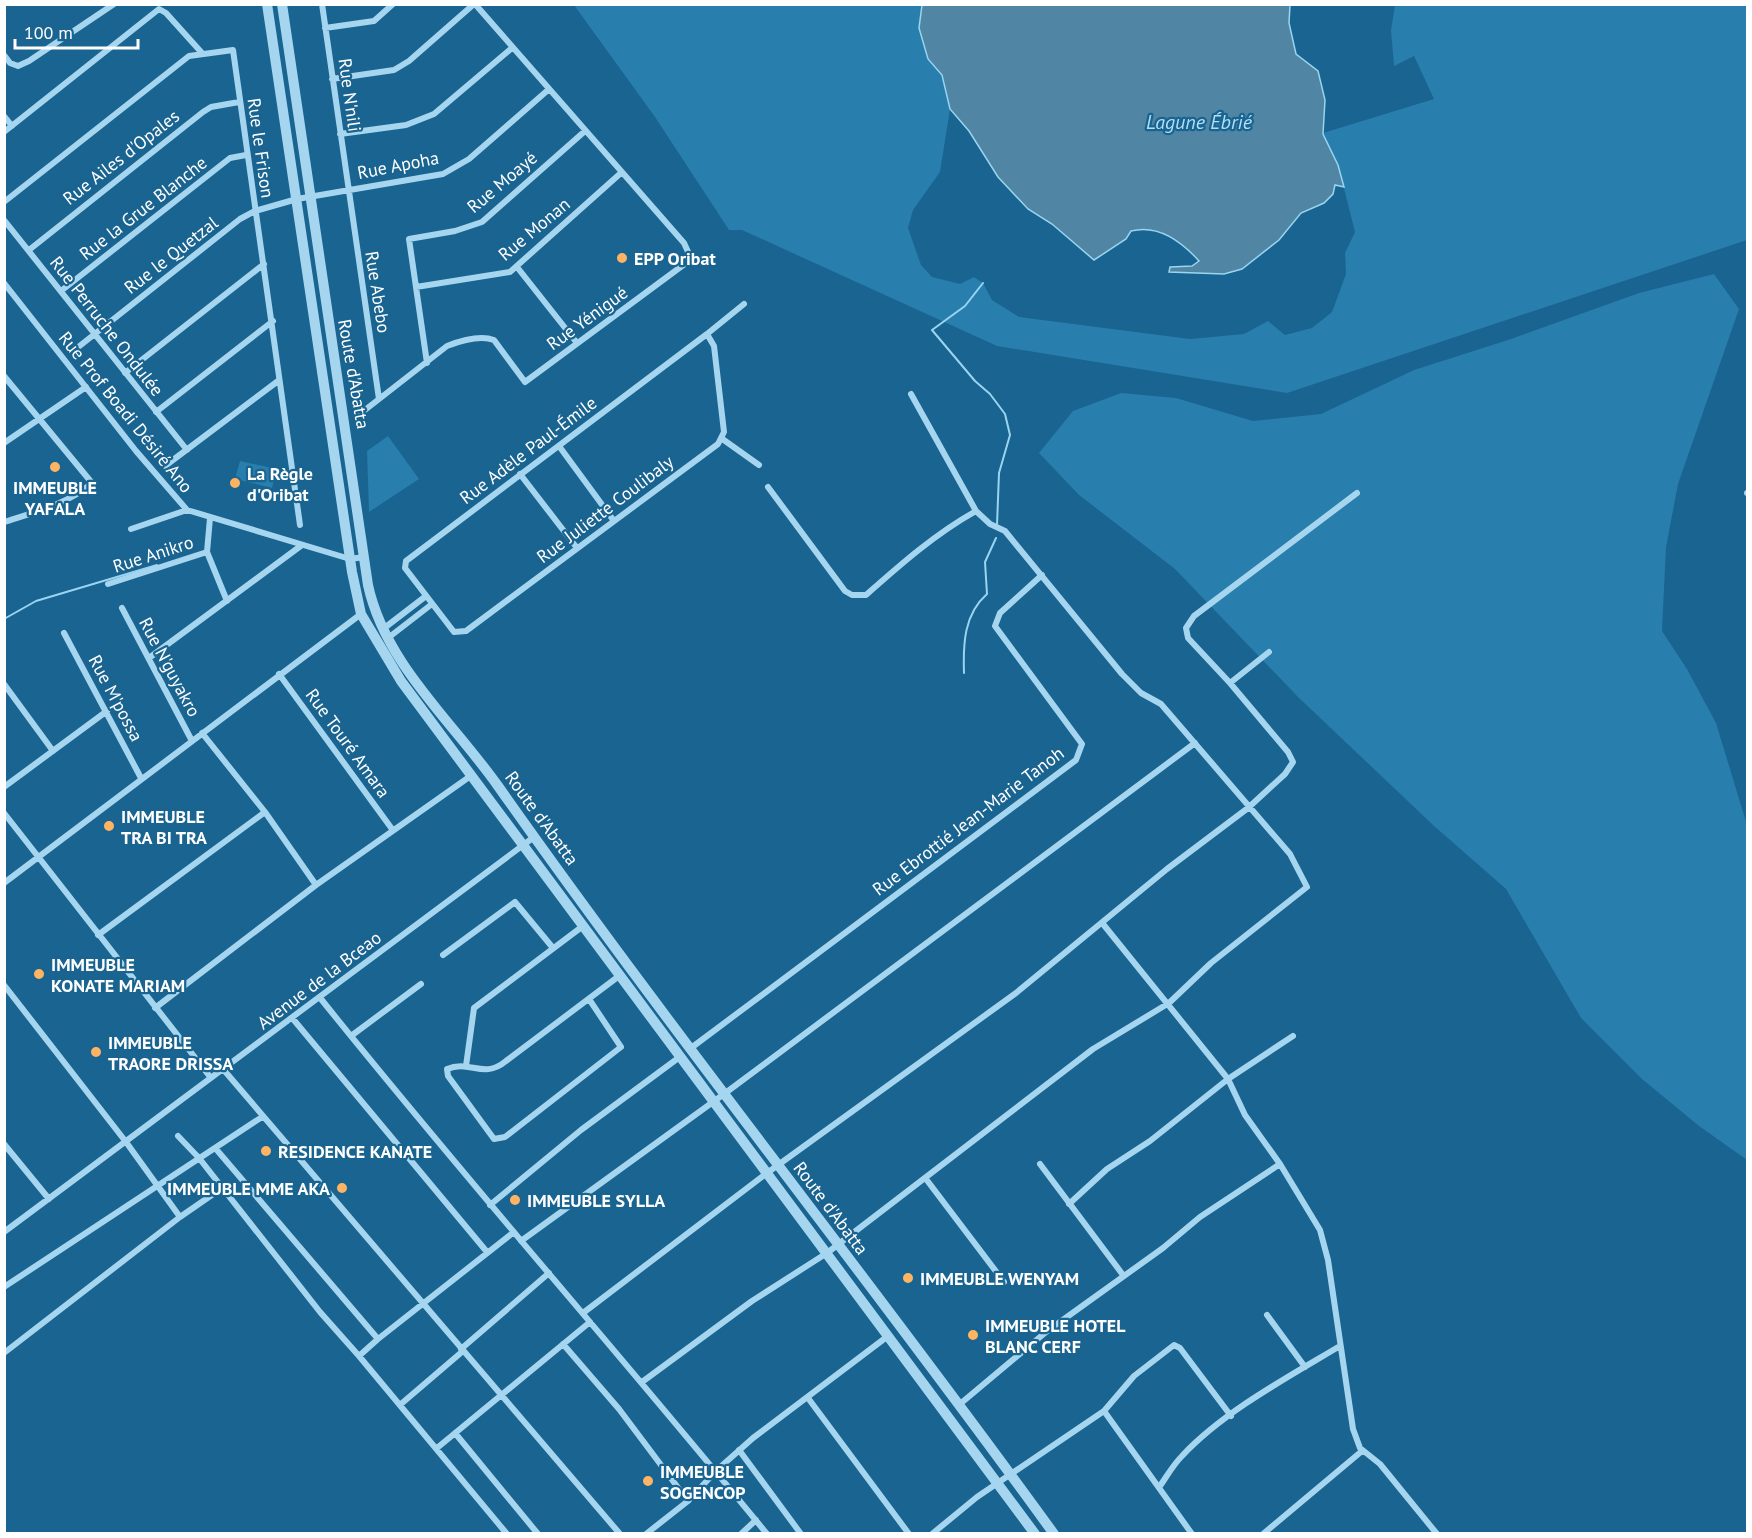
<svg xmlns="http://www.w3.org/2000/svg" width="1752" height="1538" font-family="'PT Sans',sans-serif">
  <rect width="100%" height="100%" fill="#196490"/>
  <path fill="#287eac" d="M 574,5 L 922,5 L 919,28 L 928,59 L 942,75 L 950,109 L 940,172 L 913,210 L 908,228 L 921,265 L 932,277 L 960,284 L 974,277 L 983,283 L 992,300 L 1019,317 L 1190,339 L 1244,334 L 1268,321 L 1285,335 L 1312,328 L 1332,312 L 1346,274 L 1345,253 L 1355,232 L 1338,165 L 1323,133 L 1434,99 L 1414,56 L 1394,66 L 1391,30 L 1395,5 L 1747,5 L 1747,240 L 1287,393 L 997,346 L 742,230 L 729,230 L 655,117 Z
    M 1714,274 L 1739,309 L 1678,484 L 1666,547 L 1662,631 L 1687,669 L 1716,723 L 1747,825 L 1747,1160 L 1699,1126 L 1642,1079 L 1581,1018 L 1506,889 L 1433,825 L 1298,697 L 1175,569 L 1079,495 L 1039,453 L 1073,411 L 1121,393 L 1176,398 L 1253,421 L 1321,414 L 1414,370 L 1511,339 L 1639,293 Z
    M 388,436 L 419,479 L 369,512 L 367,451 Z
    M 240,461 L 277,469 L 272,488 L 235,479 Z"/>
  <path fill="#5086a3" stroke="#99d4f1" stroke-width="1.5" d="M 922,5 L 1290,5 L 1289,23 L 1296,54 L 1318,71 L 1325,100 L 1323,134 L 1338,165 L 1344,187 L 1335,185 L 1333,194 L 1324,203 L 1301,213 L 1279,240 L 1242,269 L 1224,274 L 1169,272 L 1170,267 L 1192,266 L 1199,261 C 1182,242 1158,224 1131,231 L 1126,239 L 1094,260 L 1052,224 L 1028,209 L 998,177 L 969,131 L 950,109 L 942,75 L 928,59 L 919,28 Z"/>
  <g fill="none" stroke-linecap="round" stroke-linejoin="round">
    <path stroke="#99d4f1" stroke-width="2" d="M 983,283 L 965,306 L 932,330 L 975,381 L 990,394 L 1005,414 L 1010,435 L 999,473 L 997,525
      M 4,619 L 36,601 L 157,565
      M 964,673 C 963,644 964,614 987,594 L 985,562 L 996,538"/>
    <path stroke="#a6d6ef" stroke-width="6" d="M 322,4 L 379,399
      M 325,28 L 374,21 L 393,4
      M 4,55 L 10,63 L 18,66 L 29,61 L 114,4
      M 332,79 L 394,70 L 409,61 L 474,4
      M 4,116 L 12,126
      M 4,132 L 159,9 L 166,13 L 202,53
      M 340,134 L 406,125 L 434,114 L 512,48
      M 4,202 L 189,56 L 233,50 L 300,525
      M 4,220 L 187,450
      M 29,250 L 203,112 L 211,107 L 239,102
      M 517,267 L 577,343
      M 4,283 L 136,451 L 187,510 L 350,559 L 364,557
      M 416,287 L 510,272 L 622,172
      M 61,291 L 230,158 L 246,155
      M 707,334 L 714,346 L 724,432 L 718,444 L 466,631 L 454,632 L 405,568 L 406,561 L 707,334 L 744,304
      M 72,352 L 240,219 L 255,211 L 297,199 L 443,174 L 469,159 L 548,90
      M 427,363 L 409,239 L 455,231 L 482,222 L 585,131
      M 125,373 L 264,264
      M 4,376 L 92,483 C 68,504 35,512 4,522
      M 911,394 L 976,511
      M 156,412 L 273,321
      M 356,417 L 447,346 C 460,341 480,335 494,340 L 525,382 L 686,263 L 689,254 L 684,243 L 475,4
      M 721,438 L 759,465
      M 4,443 L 86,387
      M 559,446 L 614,521
      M 165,466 L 278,381
      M 520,474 L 577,548
      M 1747,493 L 1748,493
      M 210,518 L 207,552 L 227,601
      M 131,529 L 187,510
      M 108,584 L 207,552
      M 122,608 L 192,741
      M 383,629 L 426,596
      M 64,633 L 141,778
      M 388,638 L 432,604
      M 149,658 L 302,545
      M 279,674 L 392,829
      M 1230,683 L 1269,652
      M 4,684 L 53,751
      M 202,733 L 265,812 L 316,885
      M 4,787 L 107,711
      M 4,813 L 211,1078
      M 4,883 L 361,614
      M 1103,924 L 1228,1079 L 1245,1115 L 1280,1164 L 1320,1230 L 1328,1260 L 1353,1429 L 1360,1448 L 1380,1464 L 1437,1534
      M 98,935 L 265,812
      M 443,955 L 515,902 L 553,948
      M 4,985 L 126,1142 L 180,1217 L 4,1353
      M 321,999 C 466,1180 620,1354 767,1534
      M 589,999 L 621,1047 L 505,1137 L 494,1139 L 448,1076 L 447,1069 C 470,1059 483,1080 506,1061 L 619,976
      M 155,1008 L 316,885 L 472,775
      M 293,1019 L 487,1252
      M 351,1036 L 421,984
      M 691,1048 L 1076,760 L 1082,744 L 995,626 L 1000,613 L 1042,575
      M 466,1066 L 474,1008 L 583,926
      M 223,1069 L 620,1534
      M 178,1136 L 199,1158 L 320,1312 L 359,1356
      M 4,1144 L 49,1199
      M 216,1149 L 378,1339 L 514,1232
      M 1040,1164 L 1123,1275
      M 926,1179 L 1004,1282
      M 1069,1204 L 1107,1169 L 1150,1141 L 1228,1079 L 1293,1036
      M 490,1205 L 581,1130 L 681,1056
      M 180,1217 L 222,1188
      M 4,1232 L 534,837
      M 521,1241 L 724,1094 L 1195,743
      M 4,1287 L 262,1117
      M 583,1313 L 767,1173 L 1016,993 L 1167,869 L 1248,808 L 1285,774 L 1293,762 L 1288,752 L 1230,683 L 1188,638 L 1186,628 L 1194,616 L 1357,493
      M 1267,1315 L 1305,1367
      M 378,1339 L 359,1356 L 507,1534
      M 563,1344 L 619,1409 L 688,1501
      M 461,1349 L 549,1273
      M 642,1382 L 752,1301 L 827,1253 L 1093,1049 L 1169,1003 L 1211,963 L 1307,887 L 1290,854 L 1161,704 L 1141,693 L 1122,674 L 1005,531 L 990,524 L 976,511 C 935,534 901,564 866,595 L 852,595 L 845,591 L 768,487
      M 808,1398 L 909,1534
      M 401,1404 L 463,1351
      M 960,1404 L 1046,1332 L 1163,1248 L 1200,1217 L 1280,1164
      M 1104,1411 L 1192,1534
      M 455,1433 L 538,1534
      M 437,1448 L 590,1322
      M 739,1450 L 801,1534
      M 1160,1486 C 1167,1476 1173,1465 1182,1456 C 1223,1412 1288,1377 1340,1346
      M 646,1534 L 688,1501 L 717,1470 L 753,1438 L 888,1336
      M 741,1534 L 756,1520
      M 932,1534 L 977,1497 L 1104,1411 L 1134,1376 L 1174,1345 L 1180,1348 L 1231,1416
      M 1263,1534 L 1362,1451"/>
    <path stroke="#a6d6ef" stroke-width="10" d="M 267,4 L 352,572 L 361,614 L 401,681 L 1035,1534
      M 282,4 L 368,585 C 385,664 453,722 498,786 C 677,1040 872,1282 1054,1534"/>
  </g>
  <g fill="#ffb464" stroke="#196490" stroke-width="2">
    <circle cx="622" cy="258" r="6"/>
    <circle cx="55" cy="467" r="6"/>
    <circle cx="235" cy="483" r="6"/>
    <circle cx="109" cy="826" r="6"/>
    <circle cx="39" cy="974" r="6"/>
    <circle cx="96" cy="1052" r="6"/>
    <circle cx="266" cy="1151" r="6"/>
    <circle cx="342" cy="1188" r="6"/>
    <circle cx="515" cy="1200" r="6"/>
    <circle cx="908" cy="1278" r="6"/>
    <circle cx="973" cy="1335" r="6"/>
    <circle cx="648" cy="1481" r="6"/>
  </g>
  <g text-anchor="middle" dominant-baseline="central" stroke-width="4.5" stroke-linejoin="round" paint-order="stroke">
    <g font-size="18" fill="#fff" stroke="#196490">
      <text transform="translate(350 95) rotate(82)">Rue N'nili</text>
      <text transform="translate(261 148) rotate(82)">Rue le Frison</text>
      <text transform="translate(121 157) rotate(-38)">Rue Ailes d'Opales</text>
      <text transform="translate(398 165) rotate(-11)">Rue Apoha</text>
      <text transform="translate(502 182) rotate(-40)">Rue Moayé</text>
      <text transform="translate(143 208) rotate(-38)">Rue la Grue Blanche</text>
      <text transform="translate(534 229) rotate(-40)">Rue Monan</text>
      <text transform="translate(171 255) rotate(-38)">Rue le Quetzal</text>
      <text transform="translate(378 292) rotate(81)">Rue Abebo</text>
      <text transform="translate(587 318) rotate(-36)">Rue Yénigué</text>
      <text transform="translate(107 326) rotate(52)">Rue Perruche Ondulée</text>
      <text transform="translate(354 374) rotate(80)">Route d'Abatta</text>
      <text transform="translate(126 412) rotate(51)">Rue Prof Boadi Désiré Ano</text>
      <text transform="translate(528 450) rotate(-37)">Rue Adèle Paul-Émile</text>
      <text transform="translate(605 509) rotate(-37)">Rue Juliette Coulibaly</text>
      <text transform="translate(153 554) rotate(-18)">Rue Anikro</text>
      <text transform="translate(170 667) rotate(62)">Rue N'guyakro</text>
      <text transform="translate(116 698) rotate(62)">Rue M'possa</text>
      <text transform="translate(348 743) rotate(54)">Rue Touré Amara</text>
      <text transform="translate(542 818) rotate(54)">Route d'Abatta</text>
      <text transform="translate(968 821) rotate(-37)">Rue Ebrottié Jean-Marie Tanoh</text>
      <text transform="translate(319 980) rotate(-37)">Avenue de la Bceao</text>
      <text transform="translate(831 1208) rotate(53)">Route d'Abatta</text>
    </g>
    <g font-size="18" font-weight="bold" fill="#fff" stroke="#196490" text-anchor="start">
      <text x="634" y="258">EPP Oribat</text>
      <text x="247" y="473">La Règle<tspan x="247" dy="21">d'Oribat</tspan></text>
      <text x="55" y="487" text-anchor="middle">IMMEUBLE<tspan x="55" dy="21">YAFALA</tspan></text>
      <text x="121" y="816">IMMEUBLE<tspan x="121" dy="21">TRA BI TRA</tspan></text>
      <text x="51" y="964">IMMEUBLE<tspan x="51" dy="21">KONATE MARIAM</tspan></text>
      <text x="108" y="1042">IMMEUBLE<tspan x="108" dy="21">TRAORE DRISSA</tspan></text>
      <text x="278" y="1151">RESIDENCE KANATE</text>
      <text x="330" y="1188" text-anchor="end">IMMEUBLE MME AKA</text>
      <text x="527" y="1200">IMMEUBLE SYLLA</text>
      <text x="920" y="1278">IMMEUBLE WENYAM</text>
      <text x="985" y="1325">IMMEUBLE HOTEL<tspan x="985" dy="21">BLANC CERF</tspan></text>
      <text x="660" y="1471">IMMEUBLE<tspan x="660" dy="21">SOGENCOP</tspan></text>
    </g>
    <g font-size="20" font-style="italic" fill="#b2dff6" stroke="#196490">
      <text x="1199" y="122">Lagune Ébrié</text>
    </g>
  </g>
  <rect width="1752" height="1538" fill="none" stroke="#ffffff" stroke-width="12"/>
  <path d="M15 39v9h123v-9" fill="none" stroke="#ffffff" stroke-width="3"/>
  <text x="24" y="39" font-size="18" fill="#ffffff" stroke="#196490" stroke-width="4.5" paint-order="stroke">100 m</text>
</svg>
